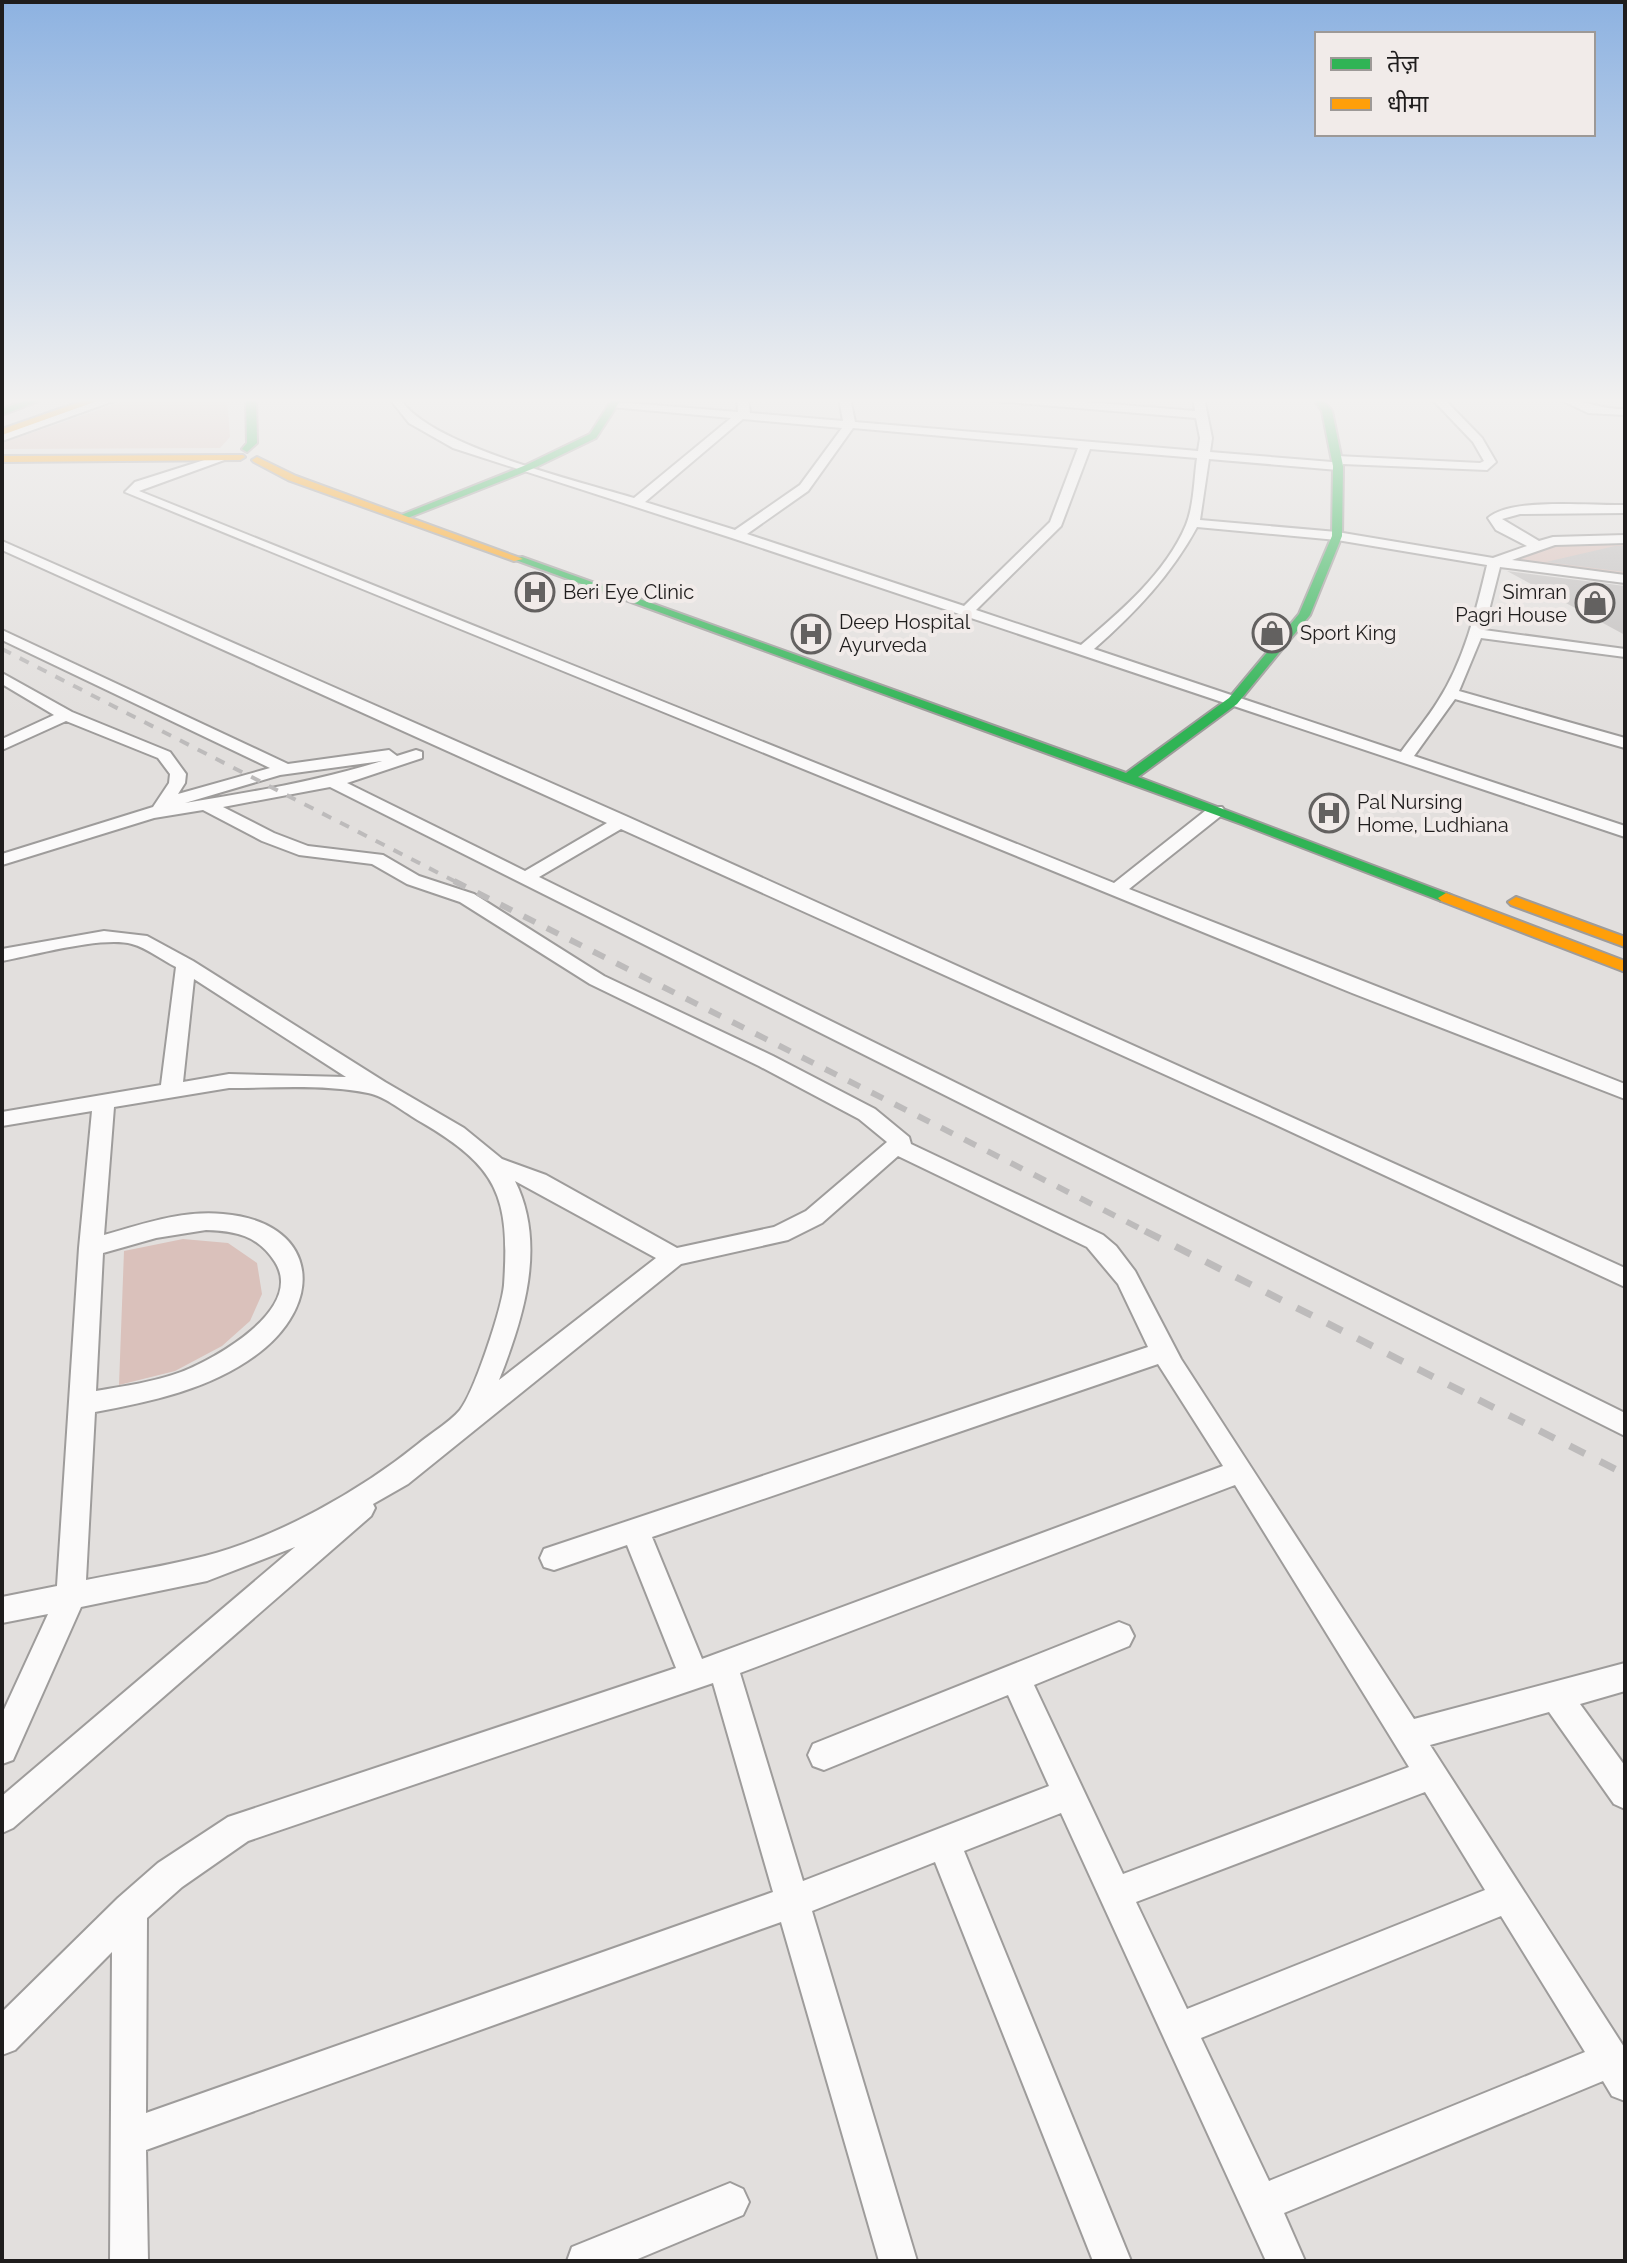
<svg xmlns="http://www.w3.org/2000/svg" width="1627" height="2263" font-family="Raleway,'Noto Sans Devanagari',sans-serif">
  <rect width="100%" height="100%" fill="#e2dfdd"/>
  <path fill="#dac1bb" d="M 133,398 L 227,398 L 230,437 L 220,448 L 2,449 L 2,443 Z
    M 1625,540 L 1625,578 L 1505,562 L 1555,543 Z
    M 183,1239 L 228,1243 L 257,1263 L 262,1294 L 250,1321 L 222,1346 L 175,1371 L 119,1385 L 124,1251 Z"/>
  <path fill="#c2bfbe" d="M 1615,546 L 1625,546 L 1625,572 L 1546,562 Z
    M 1507,571 L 1625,586 L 1625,635 Z"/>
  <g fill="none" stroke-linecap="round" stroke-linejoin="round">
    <defs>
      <path id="street" d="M 106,398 L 122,398 L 2,441 L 2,434 Z
        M 389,398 L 400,398 C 426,445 579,481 634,498 L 731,418 L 612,407 L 612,403 L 616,402 L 738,412 L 737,398 L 748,398 L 750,413 L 843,421 L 839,398 L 850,398 L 855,422 L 1198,451 L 1200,438 L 1196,418 L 994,401 L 989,398 L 1038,398 L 1195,411 L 1193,398 L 1204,398 L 1212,438 L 1210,452 L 1332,462 L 1333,457 L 1337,456 L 1480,463 L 1484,461 L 1473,442 L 1431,398 L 1443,398 L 1482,438 L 1496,462 L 1487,470 L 1343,464 L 1342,469 L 1338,470 L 1209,459 L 1200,520 L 1337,532 L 1493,558 L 1527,546 L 1496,530 L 1488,518 C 1512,497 1592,506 1625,505 L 1625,513 L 1520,514 L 1502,519 L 1539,541 L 1553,537 L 1625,535 L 1625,543 L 1555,545 L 1512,560 L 1625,575 L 1625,583 L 1500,567 L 1484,630 L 1625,649 L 1625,657 L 1481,638 L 1459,691 L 1625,738 L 1625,748 L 1455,699 L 1414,756 L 1625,826 L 1625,837 L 732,538 L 453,448 L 409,423 ZM 743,419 L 842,428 L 800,485 L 735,530 L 645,502 ZM 853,428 L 1078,448 L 1050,522 L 964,606 L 747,534 L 808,491 ZM 1090,449 L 1197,458 C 1194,479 1194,505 1186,525 C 1166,573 1120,612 1081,645 L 976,610 L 1061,526 ZM 1197,527 L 1337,540 L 1487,565 C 1476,611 1464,661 1438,701 C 1427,719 1413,735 1401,752 L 1094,649 C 1135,613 1171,575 1197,527 Z
        M 1557,398 C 1581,398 1597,410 1625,409 L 1625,415 L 1588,413 Z
        M 217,456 L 227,459 L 139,491 L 1114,883 L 1210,807 L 1222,807 L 1225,811 L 1222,815 L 1129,889 L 1625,1084 L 1625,1099 L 1352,993 L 125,492 L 135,482 Z
        M 2,541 L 628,817 L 1625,1268 L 1625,1287 L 1259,1117 L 621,829 L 539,877 L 1625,1413 L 1625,1436 L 330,787 L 223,807 L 274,833 L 308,846 L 383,855 L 419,876 L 474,894 L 604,976 L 773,1056 L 875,1109 L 909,1137 L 911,1144 L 1103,1235 L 1116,1246 L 1135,1271 L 1181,1359 L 1414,1719 L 1625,1663 L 1625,1691 L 1580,1704 L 1625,1766 L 1625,1809 L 1614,1804 L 1549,1712 L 1430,1745 L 1624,2047 L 1625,2101 L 1612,2096 L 1603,2081 L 1284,2213 L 1305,2261 L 1266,2261 L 1061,1813 L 964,1851 L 1131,2261 L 1093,2261 L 935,1862 L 812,1911 L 917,2261 L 879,2261 L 781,1922 L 146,2150 L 148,2261 L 110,2261 L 112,1952 L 15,2050 L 2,2055 L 2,2012 L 118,1898 L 158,1863 L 228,1817 L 676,1668 L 627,1545 L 554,1570 L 544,1567 L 540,1558 L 544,1549 L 1148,1347 L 1118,1284 L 1087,1247 L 898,1156 L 822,1223 L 788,1240 L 681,1264 L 408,1484 L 373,1504 L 375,1508 L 371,1516 L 13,1828 L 2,1833 L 2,1796 L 295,1547 L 207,1581 L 81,1607 L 13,1760 L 2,1764 L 2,1714 L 48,1614 L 2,1623 L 2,1597 L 57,1586 L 79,1248 L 92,1111 L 2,1126 L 2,1112 L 161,1085 L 176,967 C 162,960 147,948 132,944 C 102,936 35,955 2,961 L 2,949 L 104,931 L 147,936 L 193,961 L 385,1082 L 464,1128 L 502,1159 L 546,1175 L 677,1248 L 774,1227 L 806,1211 L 887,1142 L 859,1119 L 759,1066 L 590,984 L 460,902 L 407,884 L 372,864 L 299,855 L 262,841 L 203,810 L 154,818 L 2,865 L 2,854 L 153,807 L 169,783 L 170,774 L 158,758 L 66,721 L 2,750 L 2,739 L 54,715 L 2,684 L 2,673 L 72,712 L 170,752 L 186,774 L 185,783 L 178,794 L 270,768 L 2,640 L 2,630 L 288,764 L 389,750 L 397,756 L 416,750 L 422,752 L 422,758 L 347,783 L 525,871 L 607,823 L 2,550 ZM 382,761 C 317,781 252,792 185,803 L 280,775 ZM 194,979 L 346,1077 L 229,1074 L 183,1082 ZM 229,1088 C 274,1088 323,1084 368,1093 C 385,1096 405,1113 421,1122 C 498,1167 510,1196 504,1285 C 502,1308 474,1393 460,1410 C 449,1423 431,1433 418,1444 C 360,1491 278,1537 205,1556 C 166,1566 126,1572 86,1580 L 95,1412 C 153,1401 212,1389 260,1352 C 328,1298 314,1221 223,1214 C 182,1210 143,1224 104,1235 L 114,1107 ZM 515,1181 L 656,1258 L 499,1380 C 523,1319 547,1245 515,1181 ZM 206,1230 C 235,1231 258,1235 275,1262 C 305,1309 215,1359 181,1372 C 154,1382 124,1386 96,1391 L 103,1253 L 156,1238 ZM 1158,1364 L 1223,1466 L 702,1659 L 652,1537 ZM 1235,1485 L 1409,1767 L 1123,1874 L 1034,1685 L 1129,1646 L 1134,1636 L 1129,1626 L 1119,1622 L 813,1744 L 808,1755 L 813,1766 L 824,1770 L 1008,1695 L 1049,1786 L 803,1881 L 740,1673 ZM 713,1683 L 773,1892 L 146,2113 L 147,1918 L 182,1887 L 248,1841 ZM 1425,1792 L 1485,1890 L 1187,2009 L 1136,1902 ZM 1501,1916 L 1585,2052 L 1269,2181 L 1201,2038 Z
        M 730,2183 L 743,2189 L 749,2202 L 743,2215 L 633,2261 L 567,2261 L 572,2247 Z"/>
      <path id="fast" d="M 33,398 L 47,398 L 2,415 L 2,409 Z
        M 246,398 L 256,398 L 257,443 L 247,452 L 242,449 L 247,443 Z
        M 613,398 L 622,398 L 596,438 L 532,469 L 405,519 L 396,517 L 526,465 L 590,434 Z
        M 1313,398 L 1322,398 L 1332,411 L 1343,466 L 1342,536 L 1310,615 L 1237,704 L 1138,777 L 1451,895 L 1451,901 L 1441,901 L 1241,824 L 513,559 L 522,557 L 1126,773 L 1229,698 L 1299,614 L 1332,536 L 1333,466 L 1322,411 Z"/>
      <path id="slow" d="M 91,398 L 105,398 L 2,435 L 2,429 Z
        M 243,455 L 245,457 L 240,460 L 2,462 L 2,456 Z
        M 257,457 L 296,476 L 523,559 L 514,561 L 288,480 L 254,462 L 252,460 Z
        M 1446,893 L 1625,961 L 1625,972 L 1441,901 L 1438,898 Z
        M 1516,897 L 1625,937 L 1625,947 L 1511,905 L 1508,902 Z"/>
    </defs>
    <use href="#street" stroke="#9e9c9b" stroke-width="4"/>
    <use href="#fast" stroke="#9e9c9b" stroke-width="4"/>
    <use href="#slow" stroke="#9e9c9b" stroke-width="4"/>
    <use href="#street" fill="#fbfafa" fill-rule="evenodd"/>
    <use href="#fast" fill="#30b455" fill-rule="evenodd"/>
    <use href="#slow" fill="#ff9f0a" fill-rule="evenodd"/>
    <path stroke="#bdbbbb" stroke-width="4" stroke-dasharray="10 10" stroke-linecap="butt" d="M 2,649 L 458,883"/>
    <path stroke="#bdbbbb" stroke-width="6" stroke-dasharray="13 13" stroke-linecap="butt" d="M 454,881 L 1149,1233"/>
    <path stroke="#bdbbbb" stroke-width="7" stroke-dasharray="17 17" stroke-linecap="butt" d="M 1145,1231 L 1625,1474"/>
  </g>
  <linearGradient id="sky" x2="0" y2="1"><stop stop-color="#8db2e1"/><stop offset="0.56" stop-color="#f2f1f0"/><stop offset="1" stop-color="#f2f1f0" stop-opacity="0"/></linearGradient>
  <rect width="1627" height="715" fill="url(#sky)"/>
  <defs>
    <symbol id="hospital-ring" viewBox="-11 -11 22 22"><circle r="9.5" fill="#f1ebe9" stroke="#636160" stroke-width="1.5"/><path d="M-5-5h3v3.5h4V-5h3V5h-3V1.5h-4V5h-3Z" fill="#636160"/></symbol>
    <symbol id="shop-ring" viewBox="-11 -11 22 22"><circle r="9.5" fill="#f1ebe9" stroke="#636160" stroke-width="1.5"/><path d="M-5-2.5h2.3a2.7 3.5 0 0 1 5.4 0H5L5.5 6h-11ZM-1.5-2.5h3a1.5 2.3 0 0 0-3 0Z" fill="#636160"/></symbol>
  </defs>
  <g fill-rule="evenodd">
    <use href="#hospital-ring" x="513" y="570" width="44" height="44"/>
    <use href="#shop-ring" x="1573" y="581" width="44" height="44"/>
    <use href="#shop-ring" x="1250" y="611" width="44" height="44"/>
    <use href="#hospital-ring" x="789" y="612" width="44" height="44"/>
    <use href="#hospital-ring" x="1307" y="791" width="44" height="44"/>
  </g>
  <g text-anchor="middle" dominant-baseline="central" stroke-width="8" stroke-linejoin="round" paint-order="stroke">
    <g font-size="20" fill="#1f1d1d" stroke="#f1ebe9" text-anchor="start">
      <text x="563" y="592">Beri Eye Clinic</text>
      <text x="1567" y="592" text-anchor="end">Simran<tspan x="1567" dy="23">Pagri House</tspan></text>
      <text x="839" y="622">Deep Hospital<tspan x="839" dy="23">Ayurveda</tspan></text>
      <text x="1300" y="633">Sport King</text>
      <text x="1357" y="802">Pal Nursing<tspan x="1357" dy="23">Home, Ludhiana</tspan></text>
    </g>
  </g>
  <rect width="1627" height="2263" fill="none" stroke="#1f1d1d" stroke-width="8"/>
  <rect x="1315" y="32" width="280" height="104" fill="#f1ebe9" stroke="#9d9997" stroke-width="2"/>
  <rect x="1331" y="58" width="40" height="12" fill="#30b455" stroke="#9d9997" stroke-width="2"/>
  <text x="1387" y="72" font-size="24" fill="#1f1d1d">तेज़</text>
  <rect x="1331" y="98" width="40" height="12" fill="#ff9f0a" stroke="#9d9997" stroke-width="2"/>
  <text x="1387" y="112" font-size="24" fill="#1f1d1d">धीमा</text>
</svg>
